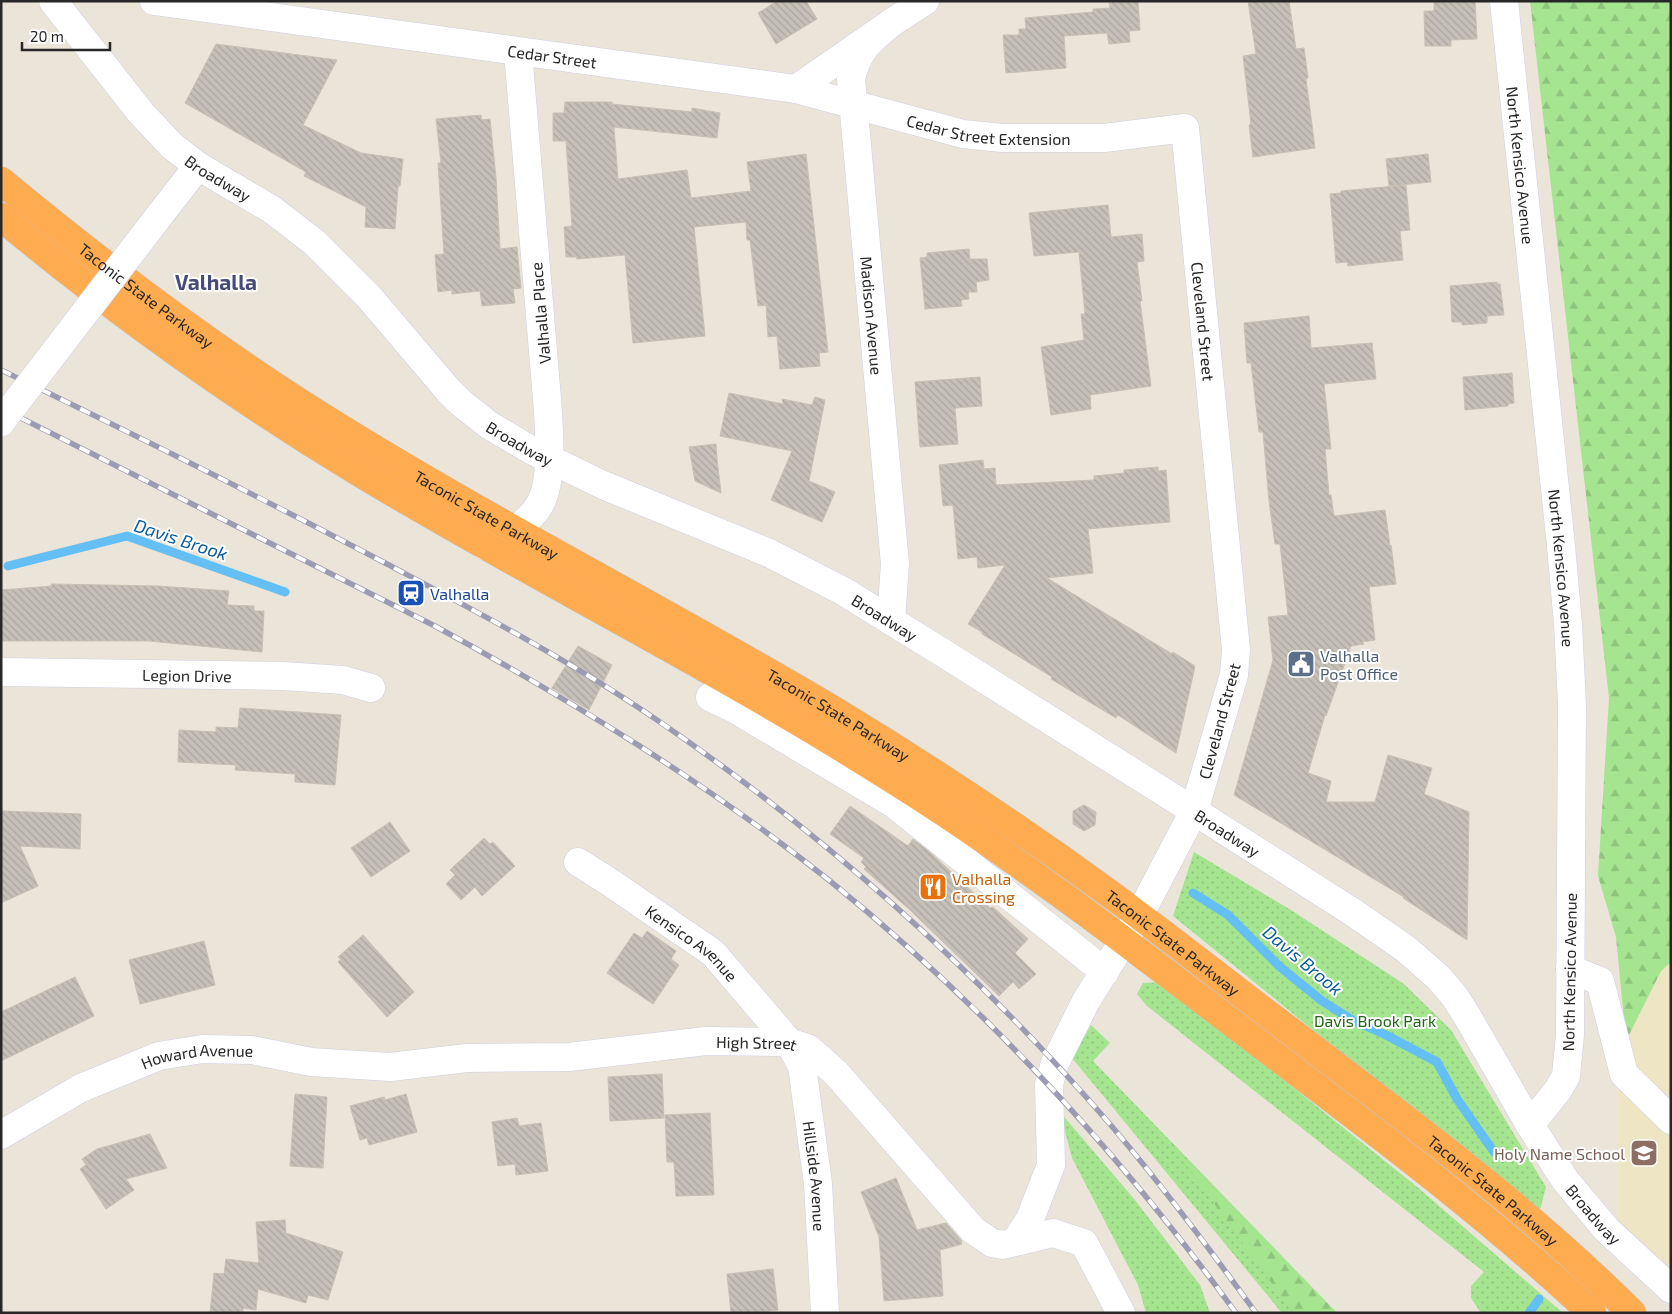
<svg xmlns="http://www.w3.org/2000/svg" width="1672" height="1314" font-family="'Exo 2',sans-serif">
  <defs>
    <pattern id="grass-dots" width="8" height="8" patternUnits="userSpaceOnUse" patternTransform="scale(1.25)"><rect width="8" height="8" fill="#a5e590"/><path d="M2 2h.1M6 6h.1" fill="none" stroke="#8ec47c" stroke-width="1.8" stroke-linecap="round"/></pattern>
    <pattern id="forest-firs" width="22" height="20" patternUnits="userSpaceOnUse" patternTransform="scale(1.25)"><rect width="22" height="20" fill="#a5e590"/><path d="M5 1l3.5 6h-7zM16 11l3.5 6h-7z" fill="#8ec47c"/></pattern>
    <pattern id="building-back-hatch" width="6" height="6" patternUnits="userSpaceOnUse" patternTransform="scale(1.25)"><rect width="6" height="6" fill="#c6c1b8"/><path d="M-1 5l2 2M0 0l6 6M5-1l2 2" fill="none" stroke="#aaa69e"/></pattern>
  </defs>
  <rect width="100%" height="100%" fill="#ebe4d8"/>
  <path fill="#eee5c5" d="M 1671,962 L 1671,1268 L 1618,1220 L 1618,1086 L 1626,1041 L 1661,971 Z"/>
  <path fill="url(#grass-dots)" d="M 1194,852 L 1291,910 L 1404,984 L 1451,1030 L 1546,1187 L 1539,1214 L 1173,916 Z
    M 1162,982 L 1416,1186 L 1563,1313 L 1481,1313 L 1471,1298 L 1471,1286 L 1484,1272 L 1147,1006 L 1137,994 L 1143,983 Z
    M 1091,1025 L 1110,1043 L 1093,1061 L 1337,1313 L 1282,1313 L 1072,1058 Z
    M 1060,1112 L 1135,1200 L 1200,1285 L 1210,1313 L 1146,1313 L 1138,1285 L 1072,1158 Z"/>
  <path fill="url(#forest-firs)" d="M 1530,1 L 1671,1 L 1671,962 L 1661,971 L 1626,1041 L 1616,937 L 1598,876 L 1609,698 Z
    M 1167,1138 L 1337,1313 L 1293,1313 Z"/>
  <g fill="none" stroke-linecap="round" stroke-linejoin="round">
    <path stroke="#64c0f4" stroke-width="9" d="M 8,566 L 127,536 L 285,592
      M 1193,893 L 1228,915 L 1279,966 L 1322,1001 L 1354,1021 L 1386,1035 L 1437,1062 L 1457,1099 L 1494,1152
      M 1529,1313 L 1539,1299"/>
  </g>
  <path fill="url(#building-back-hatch)" stroke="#c6c1b2" d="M 777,1 L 806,1 L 817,19 L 776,44 L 758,13 Z
    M 1109,1 L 1138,1 L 1140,30 L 1129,31 L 1130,42 L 1109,44 L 1107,33 L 1064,36 L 1066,68 L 1006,73 L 1003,35 L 1019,35 L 1019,29 L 1026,29 L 1025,18 L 1093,12 L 1093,9 L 1110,8 Z
    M 1248,1 L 1289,1 L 1296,49 L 1304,48 L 1308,78 L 1306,79 L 1315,148 L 1253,157 L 1249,125 L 1251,124 L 1243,56 L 1256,54 Z
    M 1434,1 L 1475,1 L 1477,39 L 1451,40 L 1451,46 L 1425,46 L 1424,11 L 1434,11 Z
    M 216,44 L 337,60 L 303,125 L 361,153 L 403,159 L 400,186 L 398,186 L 395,229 L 365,227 L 366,207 L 304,176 L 306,172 L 185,103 Z
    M 565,102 L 612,102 L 612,104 L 692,112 L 692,108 L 720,113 L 717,138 L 614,127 L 618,179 L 687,170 L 691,198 L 751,191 L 747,162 L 806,154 L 828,352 L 819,353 L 820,366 L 780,369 L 777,336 L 768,337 L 766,305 L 758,306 L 750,240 L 747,240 L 746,222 L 694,227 L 705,336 L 633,343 L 625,255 L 577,259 L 576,257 L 566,257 L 564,227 L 572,226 L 566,141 L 553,141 L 553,113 L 564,113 Z
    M 481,115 L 482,120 L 490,119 L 496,178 L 500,249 L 517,247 L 521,288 L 513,289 L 515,303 L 482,306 L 480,291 L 452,294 L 452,290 L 438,292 L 435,255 L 444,254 L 438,163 L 441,163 L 436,119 Z
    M 1428,154 L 1431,182 L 1389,186 L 1386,159 Z
    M 1406,185 L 1410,230 L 1400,231 L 1403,260 L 1348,266 L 1347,262 L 1336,263 L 1330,194 L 1341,193 L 1341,191 Z
    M 1108,205 L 1111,237 L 1142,234 L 1144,261 L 1137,262 L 1142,301 L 1140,301 L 1151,386 L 1090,395 L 1091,409 L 1051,415 L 1041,347 L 1084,340 L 1081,314 L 1085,314 L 1079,252 L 1034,256 L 1029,213 Z
    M 969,249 L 970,259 L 987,259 L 989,280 L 976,282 L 977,292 L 968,292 L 969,299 L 961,300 L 962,306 L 925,309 L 920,258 L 927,257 L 927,253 Z
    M 1497,282 L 1497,284 L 1500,284 L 1504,315 L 1487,316 L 1487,323 L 1462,325 L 1462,322 L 1452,322 L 1450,286 Z
    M 1309,316 L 1311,348 L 1372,343 L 1376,379 L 1324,384 L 1331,449 L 1325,449 L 1329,495 L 1331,495 L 1334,516 L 1385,510 L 1390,546 L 1391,545 L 1396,584 L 1369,587 L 1375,640 L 1362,642 L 1364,644 L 1351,646 L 1326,716 L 1325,715 L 1308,773 L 1331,781 L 1326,802 L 1375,802 L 1388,755 L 1432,768 L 1424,794 L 1469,812 L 1467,940 L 1403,898 L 1404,897 L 1234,795 L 1273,660 L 1268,617 L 1288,615 L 1280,544 L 1275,544 L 1269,501 L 1263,432 L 1259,432 L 1251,363 L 1247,363 L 1244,323 Z
    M 1512,373 L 1514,403 L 1508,404 L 1508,406 L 1465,410 L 1463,377 Z
    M 980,377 L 982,406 L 955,408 L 958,444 L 920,447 L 915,382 Z
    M 729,393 L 783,404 L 782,399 L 812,405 L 815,397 L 825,400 L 809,481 L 835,492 L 822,522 L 771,500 L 792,451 L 720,436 Z
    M 716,444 L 717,459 L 721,493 L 695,481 L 689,447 Z
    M 983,460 L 984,469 L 995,468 L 996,485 L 1094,480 L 1094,476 L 1124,473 L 1124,470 L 1158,467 L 1158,471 L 1166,470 L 1170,522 L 1088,529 L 1093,573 L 1047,578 L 1172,654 L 1173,652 L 1195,666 L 1176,753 L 1118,715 L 1116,718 L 1051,679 L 1052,677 L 982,634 L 982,632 L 968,624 L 1005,565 L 978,568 L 977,557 L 958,559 L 953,505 L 943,506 L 939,465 Z
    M 51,584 L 158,586 L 229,591 L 227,605 L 254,606 L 254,611 L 264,611 L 262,652 L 149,641 L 1,641 L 1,590 L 52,586 Z
    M 578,646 L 612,665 L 589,710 L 552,688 Z
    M 240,708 L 341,715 L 335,785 L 295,782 L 295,774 L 235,770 L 236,765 L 178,762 L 179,730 L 216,732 L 216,727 L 238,728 Z
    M 1084,805 L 1096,812 L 1095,825 L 1084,831 L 1073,824 L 1073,811 Z
    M 850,806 L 908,846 L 913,839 L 931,853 L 990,908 L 993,907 L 1028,939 L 1015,953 L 1036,974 L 1019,989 L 1013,982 L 999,996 L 910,910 L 864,869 L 866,867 L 861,862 L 864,858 L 830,834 Z
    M 1,807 L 3,811 L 81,814 L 80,849 L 20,846 L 38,886 L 1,903 Z
    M 390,822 L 410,851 L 371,877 L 351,848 Z
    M 484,838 L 490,844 L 493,842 L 515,866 L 482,896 L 475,887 L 461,900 L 446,884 L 455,875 L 450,870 Z
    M 647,931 L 676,951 L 671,959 L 679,965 L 653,1004 L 607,973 L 634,933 L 642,938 Z
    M 363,935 L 414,992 L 387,1017 L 338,962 L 341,959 L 338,957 Z
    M 204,941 L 215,985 L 140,1004 L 129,960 Z
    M 75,977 L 94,1016 L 1,1061 L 1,1012 Z
    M 662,1074 L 664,1118 L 610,1121 L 608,1077 Z
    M 295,1094 L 327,1097 L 323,1168 L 290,1166 Z
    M 406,1094 L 417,1132 L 369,1145 L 367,1138 L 360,1140 L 350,1106 L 384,1097 L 385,1100 Z
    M 710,1113 L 714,1195 L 676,1196 L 674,1162 L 667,1162 L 665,1115 Z
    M 517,1118 L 519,1126 L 541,1123 L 548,1171 L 516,1175 L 515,1164 L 498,1166 L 492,1122 Z
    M 150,1134 L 167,1168 L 126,1179 L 134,1190 L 106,1209 L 80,1169 L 86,1165 L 82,1159 L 97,1149 Z
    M 896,1178 L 917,1230 L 946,1223 L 961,1240 L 962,1244 L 940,1250 L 943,1296 L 884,1301 L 879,1237 L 861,1192 Z
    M 285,1220 L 286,1233 L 343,1252 L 328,1300 L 308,1295 L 306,1303 L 258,1289 L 256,1310 L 243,1308 L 243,1313 L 210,1313 L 214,1273 L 224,1274 L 226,1259 L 259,1263 L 256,1222 Z
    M 773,1269 L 778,1310 L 754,1313 L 731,1313 L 727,1274 Z"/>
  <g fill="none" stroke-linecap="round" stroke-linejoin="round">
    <defs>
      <g id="minor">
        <path id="s1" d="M 53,1 L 141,113 L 172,146 L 198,166 L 271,209 L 314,242 L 369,297 L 448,390 L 461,403 L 489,425 L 531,450 L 603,485 L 769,553 L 843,591 L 948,656 L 1194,811 L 1354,913 L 1406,949 L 1439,978 L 1455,997 L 1467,1016 L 1530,1125 L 1565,1180 L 1607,1230 L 1671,1289"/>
        <path id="s2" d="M 154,1 L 796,89 L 963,134 L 1002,138 L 1104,138 L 1185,128 L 1236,650 L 1234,675 L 1194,811 L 1139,916 L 1086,1001 L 1055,1063 L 1049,1084 L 1051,1165 L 1030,1219 L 1016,1241"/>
        <path id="s3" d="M 1504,1 L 1561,546 L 1568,624 L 1572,705 L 1570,1035 L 1566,1076 L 1558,1090 L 1530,1125"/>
        <path id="s4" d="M 891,23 C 870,40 857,51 851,79 L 895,564 L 891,621"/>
        <path d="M 796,89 L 891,23 L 925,1"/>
        <path d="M 159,216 L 198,166"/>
        <path d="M 485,546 C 505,536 529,524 540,504 C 554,478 549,428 547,399 L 518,52"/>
        <path id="s5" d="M 1,672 L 283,676 L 343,680 L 371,688"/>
        <path d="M 710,697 L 733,708 L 894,804 L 1105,972"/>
        <path id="s6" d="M 578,862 L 611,883 L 713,953 L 789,1042 L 802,1066 L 818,1184 L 825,1313"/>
        <path d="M 1570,969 L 1600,981 L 1624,1074 L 1671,1120"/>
        <path id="s7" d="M 1,1135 L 81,1088 L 159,1056 L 202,1049 L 252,1050 L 311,1062 L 390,1067 L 467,1058 L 569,1057 L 706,1041 L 789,1042 L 809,1049 L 836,1073 L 973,1230 L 992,1243 L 1003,1245 L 1053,1233 L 1084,1243 L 1121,1313"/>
      </g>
      <g id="highway">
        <path id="s8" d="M 1,181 C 106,268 216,351 332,423 C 496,525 669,612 835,711 C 929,768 1021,829 1110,894 C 1169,937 1226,983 1285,1027 C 1404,1118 1526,1207 1632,1313"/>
        <path d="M 1,217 C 113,310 233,396 357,471 C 507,562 664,641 814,731 C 858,758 903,785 946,814 C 1051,884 1151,961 1252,1038 C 1368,1126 1485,1213 1592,1313"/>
      </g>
    </defs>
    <use href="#minor" stroke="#cdcfe2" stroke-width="29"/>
    <use href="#highway" stroke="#c7c7c7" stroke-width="29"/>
    <use href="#minor" stroke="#fff" stroke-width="28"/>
    <use href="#highway" stroke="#ffab4f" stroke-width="28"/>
    <defs>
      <path id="rail" d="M 1,370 C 131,433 260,497 387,564 C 479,613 571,661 657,720 C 824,834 976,970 1109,1123 C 1161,1184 1209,1248 1256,1313
        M 1,408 L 435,626 C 572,701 707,783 830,881 C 986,1007 1118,1151 1236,1313"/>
    </defs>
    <use href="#rail" stroke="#9b9cb3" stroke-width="5.5"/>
    <use href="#rail" stroke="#fff" stroke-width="4" stroke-dasharray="11" stroke-linecap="butt"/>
    <defs>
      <path id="minor-bridge" d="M 1,422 L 159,216"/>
    </defs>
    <use href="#minor-bridge" stroke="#cdcfe2" stroke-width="29" stroke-linecap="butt"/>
    <use href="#minor-bridge" stroke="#fff" stroke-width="28"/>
  </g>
  <defs>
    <symbol id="station-square" viewBox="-11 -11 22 22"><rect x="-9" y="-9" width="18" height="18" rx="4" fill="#1a4fb4" stroke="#fff"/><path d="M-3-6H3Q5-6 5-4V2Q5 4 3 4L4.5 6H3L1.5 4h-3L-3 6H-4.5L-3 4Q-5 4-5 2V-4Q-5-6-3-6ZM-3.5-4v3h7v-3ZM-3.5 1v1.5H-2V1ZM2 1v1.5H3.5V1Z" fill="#fff"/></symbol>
    <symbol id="civic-square" viewBox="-11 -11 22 22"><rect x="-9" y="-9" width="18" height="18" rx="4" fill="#5c6f8a" stroke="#fff"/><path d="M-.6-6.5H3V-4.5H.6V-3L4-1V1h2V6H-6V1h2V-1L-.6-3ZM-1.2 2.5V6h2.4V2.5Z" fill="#fff"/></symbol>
    <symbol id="restaurant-square" viewBox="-11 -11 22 22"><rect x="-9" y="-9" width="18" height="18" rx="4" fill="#e8710a" stroke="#fff"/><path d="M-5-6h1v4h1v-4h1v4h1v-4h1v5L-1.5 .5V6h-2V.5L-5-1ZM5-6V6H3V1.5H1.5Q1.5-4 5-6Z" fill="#fff"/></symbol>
    <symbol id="school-square" viewBox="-11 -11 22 22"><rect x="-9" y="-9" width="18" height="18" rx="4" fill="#8d6e63" stroke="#fff"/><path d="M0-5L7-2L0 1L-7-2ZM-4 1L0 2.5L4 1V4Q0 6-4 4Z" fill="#fff"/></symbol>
  </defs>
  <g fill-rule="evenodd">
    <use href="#station-square" x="395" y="577" width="32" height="32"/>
    <use href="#civic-square" x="1285" y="648" width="32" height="32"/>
    <use href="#restaurant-square" x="917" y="871" width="32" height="32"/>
    <use href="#school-square" x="1628" y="1137" width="32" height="32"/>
  </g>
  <g text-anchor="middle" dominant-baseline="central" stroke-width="4" stroke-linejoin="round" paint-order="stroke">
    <g font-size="16" fill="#272727" stroke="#fff">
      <text stroke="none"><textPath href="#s2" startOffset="402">Cedar Street</textPath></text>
      <text stroke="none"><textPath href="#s2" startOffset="846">Cedar Street Extension</textPath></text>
      <text stroke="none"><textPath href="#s3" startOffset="165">North Kensico Avenue</textPath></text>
      <text stroke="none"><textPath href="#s1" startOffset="244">Broadway</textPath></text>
      <text stroke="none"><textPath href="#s8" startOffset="185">Taconic State Parkway</textPath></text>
      <text transform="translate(540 313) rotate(-95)">Valhalla Place</text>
      <text stroke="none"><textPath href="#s4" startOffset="308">Madison Avenue</textPath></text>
      <text stroke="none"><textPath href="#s2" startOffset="1238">Cleveland Street</textPath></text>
      <text stroke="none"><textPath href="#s1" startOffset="649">Broadway</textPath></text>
      <text stroke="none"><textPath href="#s8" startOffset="590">Taconic State Parkway</textPath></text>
      <text stroke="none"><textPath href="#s3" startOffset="570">North Kensico Avenue</textPath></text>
      <text stroke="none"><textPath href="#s1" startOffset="1054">Broadway</textPath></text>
      <text stroke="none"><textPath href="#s5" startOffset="186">Legion Drive</textPath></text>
      <text stroke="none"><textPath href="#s8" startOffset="995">Taconic State Parkway</textPath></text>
      <text transform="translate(1219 721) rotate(-75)">Cleveland Street</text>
      <text stroke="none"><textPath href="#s1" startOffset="1459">Broadway</textPath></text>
      <text stroke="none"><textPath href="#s8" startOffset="1400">Taconic State Parkway</textPath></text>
      <text stroke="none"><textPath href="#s6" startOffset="140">Kensico Avenue</textPath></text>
      <text transform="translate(1569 972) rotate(-89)">North Kensico Avenue</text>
      <text stroke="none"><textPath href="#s7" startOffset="778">High Street</textPath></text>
      <text stroke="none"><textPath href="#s7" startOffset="215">Howard Avenue</textPath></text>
      <text stroke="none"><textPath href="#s6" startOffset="418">Hillside Avenue</textPath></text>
      <text stroke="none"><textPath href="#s8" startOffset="1805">Taconic State Parkway</textPath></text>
      <text stroke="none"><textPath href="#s1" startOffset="1999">Broadway</textPath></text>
    </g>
    <g font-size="16" fill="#164399" stroke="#fff" text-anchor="start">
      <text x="430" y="593">Valhalla</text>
    </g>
    <g font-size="16" fill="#4e5e75" stroke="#fff" text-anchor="start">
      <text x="1320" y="655">Valhalla<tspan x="1320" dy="18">Post Office</tspan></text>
    </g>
    <g font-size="16" fill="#c56008" stroke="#fff" text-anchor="start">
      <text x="952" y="878">Valhalla<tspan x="952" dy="18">Crossing</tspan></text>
    </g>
    <g font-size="16" fill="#1f6616" stroke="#fff">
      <text x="1375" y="1020">Davis Brook Park</text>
    </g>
    <g font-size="16" fill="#785e54" stroke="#fff" text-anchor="end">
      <text x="1625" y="1153">Holy Name School</text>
    </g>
    <g font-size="18" font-style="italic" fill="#075b9c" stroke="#fff">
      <text transform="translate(181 539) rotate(18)">Davis Brook</text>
      <text transform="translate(1303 960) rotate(40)">Davis Brook</text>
    </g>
    <g font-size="21" font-weight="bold" fill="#464b79" stroke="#fff">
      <text x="216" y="281">Valhalla</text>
    </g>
  </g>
  <rect width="1672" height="1314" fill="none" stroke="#272727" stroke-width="5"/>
  <path d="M22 42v8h88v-8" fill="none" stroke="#272727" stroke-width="2.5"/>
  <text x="30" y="42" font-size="15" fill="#272727" stroke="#ffffff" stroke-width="4" paint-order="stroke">20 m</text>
</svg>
